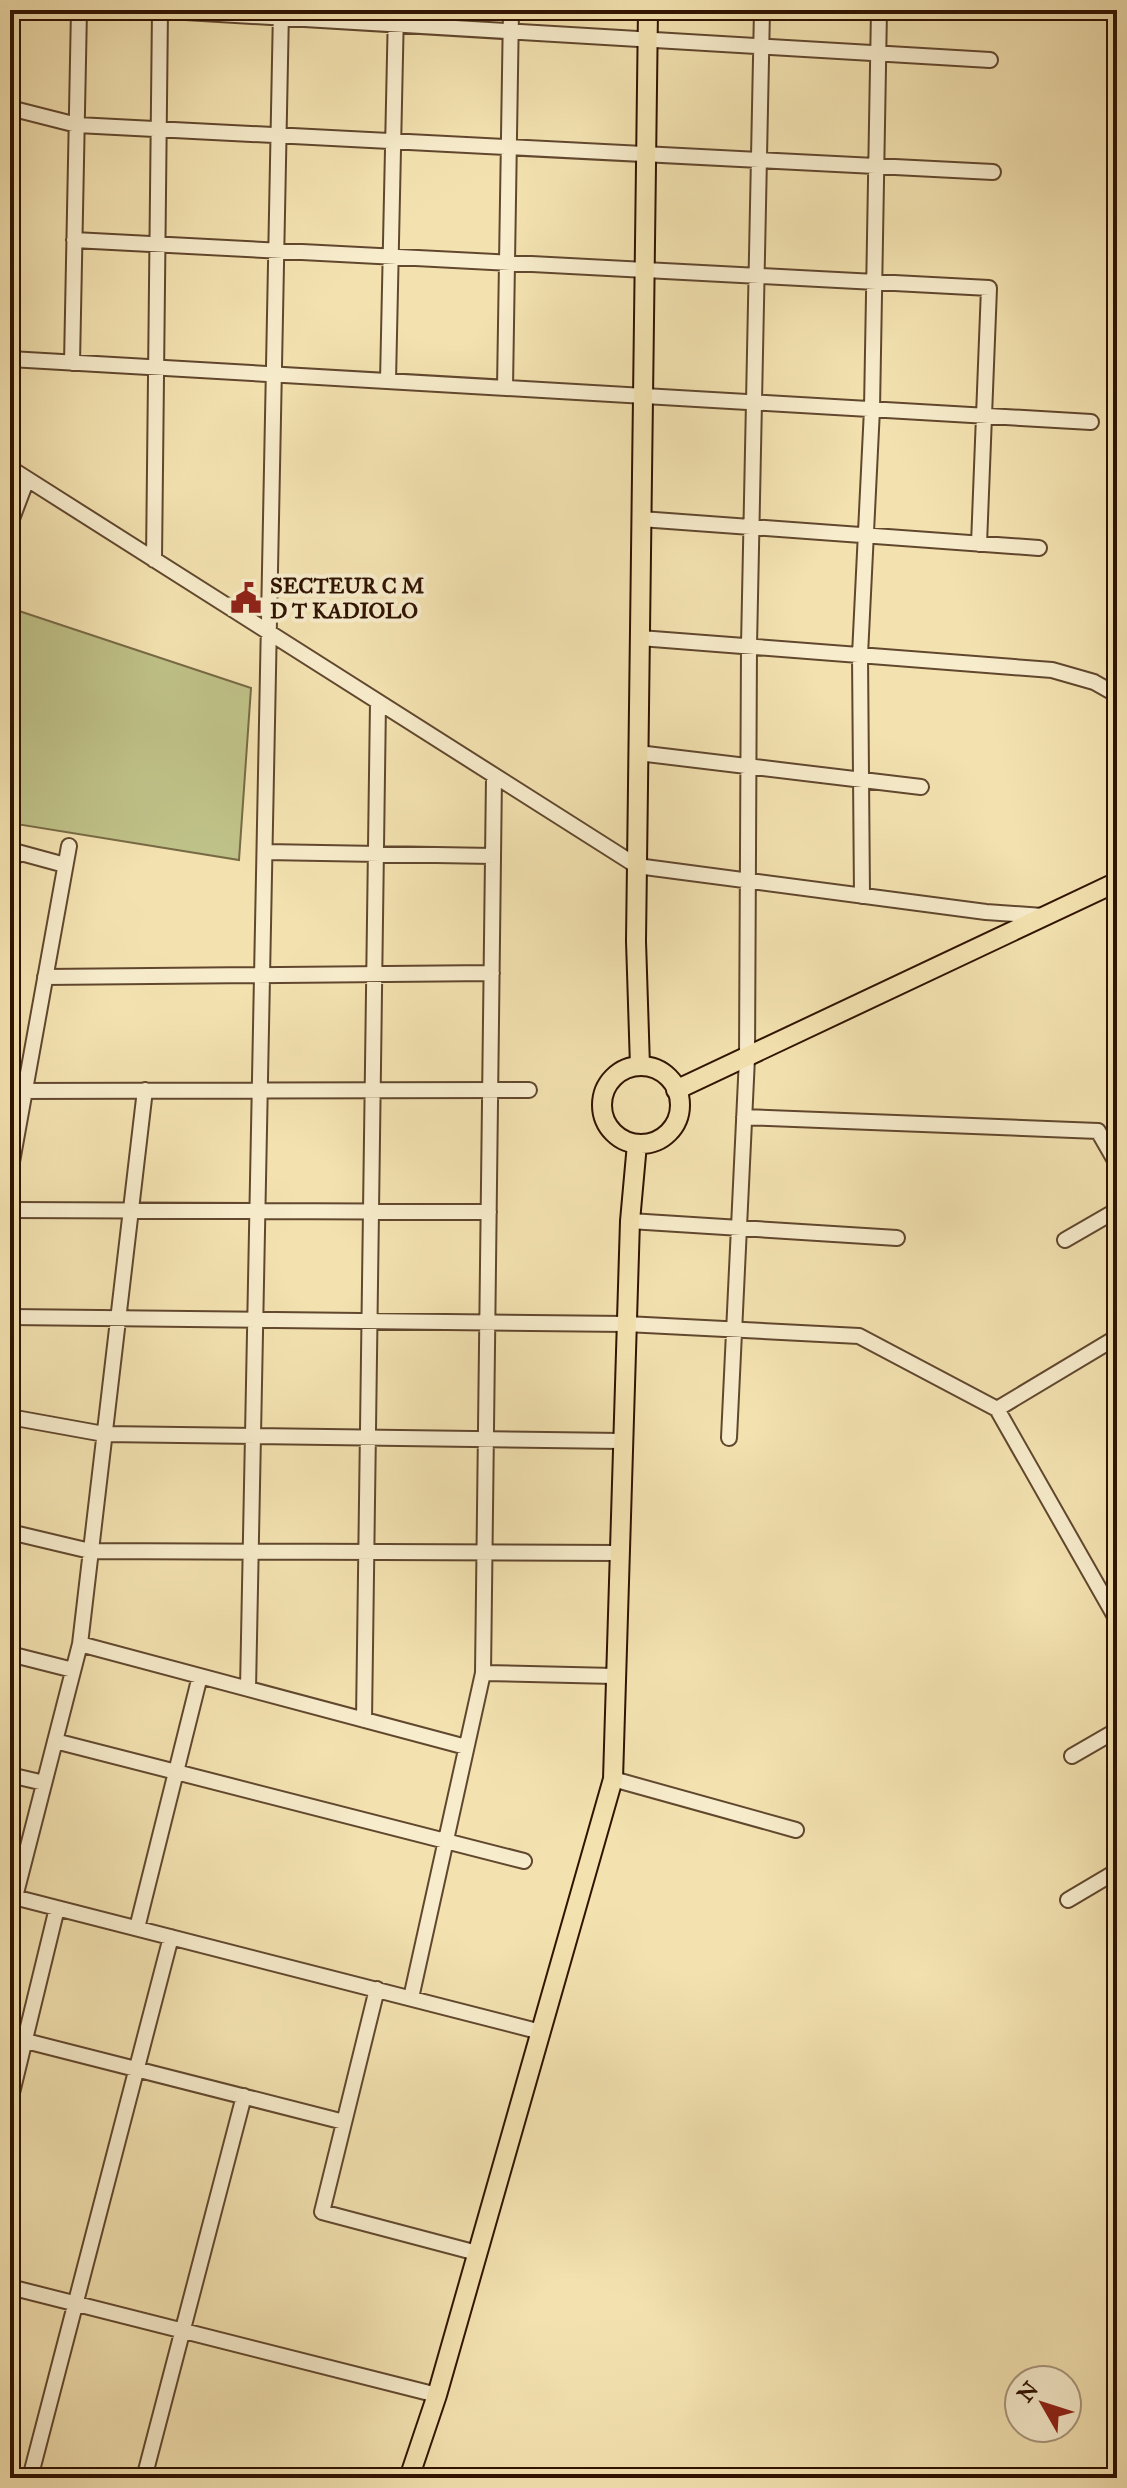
<svg xmlns="http://www.w3.org/2000/svg" width="1127" height="2488" font-family="'IM FELL Great Primer',serif">
  <rect width="100%" height="100%" fill="#f3e2b0"/>
  <filter id="stains"><feTurbulence type="fractalNoise" baseFrequency=".0025" numOctaves="4"/><feColorMatrix values="0 0 0 0 .2 0 0 0 0 .09 0 0 0 0 .02 0 0 0 .5 -.17"/></filter>
  <radialGradient id="worn" r=".72"><stop offset=".6" stop-color="#630" stop-opacity="0"/><stop offset="1" stop-color="#630" stop-opacity=".3"/></radialGradient>
  <path fill="#bfc288" stroke="#786a45" stroke-width="2" d="M 10,608 L 251,688 L 239,860 L 10,823 Z"/>
  <g fill="none" stroke-linecap="round" stroke-linejoin="round">
    <defs>
      <path id="minor" d="M 152,10 L 990,60
        M 10,108 L 77,125 L 993,172
        M 74,240 L 989,288 L 979,544
        M 10,359 L 1091,422
        M 72,363 L 79,10
        M 388,381 L 396,10
        M 505,388 L 511,10
        M 10,468 L 637,866 L 986,912 L 1043,916
        M 641,519 L 1039,548
        M 10,524 L 27,479
        M 154,560 L 160,10
        M 640,638 L 1052,670 L 1094,682 L 1117,695
        M 638,753 L 921,787
        M 10,850 L 65,865
        M 265,852 L 493,856
        M 10,871 L 15,852
        M 862,896 L 860,655 L 872,409 L 879,10
        M 45,977 L 492,973
        M 10,1091 L 529,1090
        M 744,1117 L 1098,1131 L 1117,1164
        M 10,1173 L 69,846
        M 10,1210 L 489,1212
        M 630,1221 L 897,1238
        M 1065,1240 L 1117,1210
        M 10,1317 L 626,1324 L 859,1336 L 997,1409 L 1117,1620
        M 997,1409 L 1117,1337
        M 10,1417 L 104,1434 L 622,1441
        M 729,1438 L 747,1058 L 749,646 L 762,10
        M 10,1532 L 90,1551 L 619,1553
        M 80,1644 L 466,1747
        M 10,1654 L 73,1670
        M 483,1673 L 614,1676
        M 248,1689 L 281,10
        M 364,1720 L 378,702
        M 55,1741 L 524,1861
        M 1072,1756 L 1117,1730
        M 10,1775 L 44,1783
        M 613,1779 L 796,1830
        M 10,1896 L 541,2032
        M 15,1897 L 80,1644 L 145,1090
        M 1068,1900 L 1117,1871
        M 137,1928 L 200,1676
        M 377,1989 L 322,2212 L 477,2253
        M 411,1998 L 483,1673 L 494,776
        M 10,2037 L 344,2122
        M 10,2101 L 57,1908
        M 10,2287 L 437,2395
        M 30,2478 L 171,1937
        M 144,2478 L 244,2096"/>
      <path id="major" d="M 640,1066 L 636,941 L 648,10
        M602 1105a39 39 0 1 1 78 0a39 39 0 1 1-78 0Z
        M 676,1090 L 1117,882
        M 409,2478 L 437,2395 L 613,1779 L 630,1221 L 637,1144"/>
    </defs>
    <use href="#minor" stroke="#61472e" stroke-width="18"/>
    <use href="#major" stroke="#301302" stroke-width="22"/>
    <use href="#minor" stroke="#f7eccc" stroke-width="14"/>
    <use href="#major" stroke="#f3e2b0" stroke-width="18"/>
  </g>
  <defs>
    <symbol id="civic-bare" viewBox="-9 -9 18 18"><path d="M-.6-6.5H3V-4.5H.6V-3L4-1V1h2V6H-6V1h2V-1L-.6-3ZM-1.2 2.5V6h2.4V2.5Z" fill="#8f2418" stroke="#f7eccc" stroke-width="2.5" paint-order="stroke"/></symbol>
  </defs>
  <g fill-rule="evenodd">
    <use href="#civic-bare" x="224" y="576" width="44" height="44"/>
  </g>
  <g text-anchor="middle" dominant-baseline="central" stroke-width="8" stroke-linejoin="round" paint-order="stroke">
    <g font-size="22" font-weight="bold" fill="#301302" stroke="#f7eccc" text-anchor="start">
      <text x="270" y="585">SECTEUR C M<tspan x="270" dy="25">D T KADIOLO</tspan></text>
    </g>
  </g>
  <rect width="1127" height="2488" fill="none" stroke="#f3e2b0" stroke-width="40"/>
  <rect x="12" y="12" width="1103" height="2464" fill="none" stroke="#301302" stroke-width="4"/>
  <rect x="20" y="20" width="1087" height="2448" fill="none" stroke="#301302" stroke-width="2"/>
  <g transform="translate(1043 2404) rotate(309)"><circle r="38" fill="#f7eccc" stroke="#a7957b" stroke-width="2"/>
  <path d="M0-6L14 30L0 20L-14 30Z" fill="#8f2418"/>
  <text y="-12" font-size="22" font-weight="bold" text-anchor="middle" fill="#301302">N</text>
  </g>
  <rect width="100%" height="100%" filter="url(#stains)"/>
  <rect width="100%" height="100%" fill="url(#worn)"/>
</svg>
